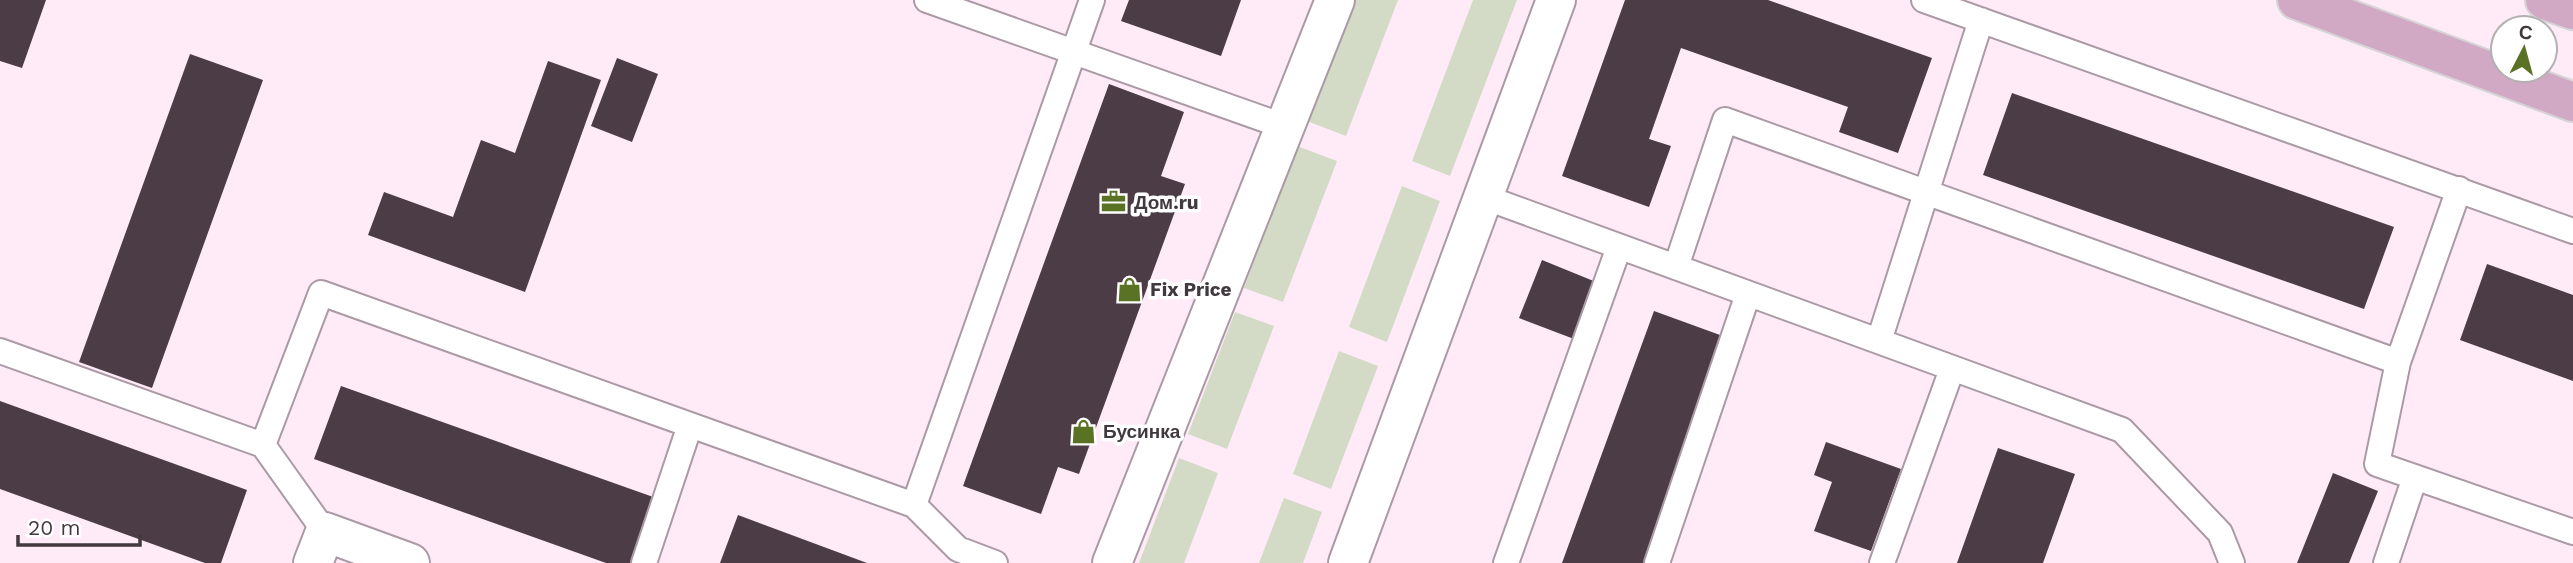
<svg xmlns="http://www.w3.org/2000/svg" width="2573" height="563" font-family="'Work Sans',sans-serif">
  <rect width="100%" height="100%" fill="#feebf7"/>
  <path fill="#d3dbc6" d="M 1353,0 L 1398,0 L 1346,136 L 1307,121 Z
    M 1473,0 L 1517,0 L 1450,176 L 1412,161 Z
    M 1297,146 L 1337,161 L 1283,302 L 1244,288 Z
    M 1402,186 L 1440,201 L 1387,342 L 1349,327 Z
    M 1235,312 L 1274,326 L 1227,449 L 1188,434 Z
    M 1339,351 L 1378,366 L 1331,489 L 1293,474 Z
    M 1179,458 L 1218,473 L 1184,563 L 1139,563 Z
    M 1284,498 L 1322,512 L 1303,563 L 1259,563 Z"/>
  <path fill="#4b3c46" d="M 0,0 L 46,0 L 22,68 L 0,61 Z
    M 1129,0 L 1241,0 L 1221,56 L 1121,21 Z
    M 1625,0 L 1768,0 L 1932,58 L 1898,153 L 1839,132 L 1848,107 L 1681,48 L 1649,139 L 1671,146 L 1649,207 L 1562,176 Z
    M 190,54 L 263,80 L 152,388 L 79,362 Z
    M 617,58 L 658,74 L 632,142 L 591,126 Z
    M 548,61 L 601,80 L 525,292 L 368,235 L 384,192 L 453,217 L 481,140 L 515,153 Z
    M 1109,84 L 1184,112 L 1161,176 L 1185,184 L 1079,474 L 1058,467 L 1041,514 L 963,486 Z
    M 2012,93 L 2394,227 L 2364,309 L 1983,175 Z
    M 1542,260 L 1596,282 L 1574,339 L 1519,318 Z
    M 2487,264 L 2573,295 L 2573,381 L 2460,340 Z
    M 1654,311 L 1731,339 L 1649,563 L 1562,563 Z
    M 341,386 L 656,498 L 632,563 L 606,563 L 314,459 Z
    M 0,401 L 247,490 L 221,563 L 205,563 L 0,489 Z
    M 1826,442 L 1901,469 L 1871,551 L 1814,531 L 1832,482 L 1814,475 Z
    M 1998,448 L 2075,474 L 2043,563 L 1957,563 Z
    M 2333,473 L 2378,491 L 2349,563 L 2297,563 Z
    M 738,515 L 867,563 L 720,563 Z"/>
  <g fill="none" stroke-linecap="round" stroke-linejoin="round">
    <defs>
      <path id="lane" d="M 927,0 L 1286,127
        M 1924,0 L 2573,231
        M 2459,189 L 2398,362 L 2377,464 L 2573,532
        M 1484,197 L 2122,430 L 2220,533 L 2232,563
        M 1676,267 L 1725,120 L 2398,362
        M 1879,341 L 1981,20
        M 0,351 L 263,445 L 325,532
        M 263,445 L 321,293 L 914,505 L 958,549 L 995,563
        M 914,505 L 1092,0
        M 644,563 L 690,425
        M 1506,563 L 1619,247
        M 1657,563 L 1748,294
        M 1882,563 L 1952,369
        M 2386,563 L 2415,477"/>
      <path id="street" d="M 313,563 L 325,532 L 410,563
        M 1112,563 L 1335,0
        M 1348,563 L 1556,0"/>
      <path id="primary" d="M 2297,0 L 2573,102
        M 2545,0 L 2573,10"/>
    </defs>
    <use href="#lane" stroke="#ab9aa5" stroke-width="28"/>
    <use href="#street" stroke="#ab9aa5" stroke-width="42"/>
    <use href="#primary" stroke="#d5d3d5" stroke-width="42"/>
    <use href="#lane" stroke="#fff" stroke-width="24"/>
    <use href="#street" stroke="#fff" stroke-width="38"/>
    <use href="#primary" stroke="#d2a9c4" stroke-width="38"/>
  </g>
  <defs>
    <symbol id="office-bare" viewBox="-9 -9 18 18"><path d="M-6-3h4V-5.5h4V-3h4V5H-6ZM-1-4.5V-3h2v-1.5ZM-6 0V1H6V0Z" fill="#597224" stroke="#fff" stroke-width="2.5" paint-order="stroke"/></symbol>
    <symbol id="shop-bare" viewBox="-9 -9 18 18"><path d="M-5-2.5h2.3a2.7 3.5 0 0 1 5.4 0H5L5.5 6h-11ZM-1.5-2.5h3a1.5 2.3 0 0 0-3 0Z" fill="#597224" stroke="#fff" stroke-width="2.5" paint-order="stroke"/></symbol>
  </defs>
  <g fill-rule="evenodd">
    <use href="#office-bare" x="1096" y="184" width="35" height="35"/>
    <use href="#shop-bare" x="1112" y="272" width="35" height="35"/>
    <use href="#shop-bare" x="1066" y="414" width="35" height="35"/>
  </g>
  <g text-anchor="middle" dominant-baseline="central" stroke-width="7" stroke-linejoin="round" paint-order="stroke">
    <g font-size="19" font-weight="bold" fill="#41393e" stroke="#fff" text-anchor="start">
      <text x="1134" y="202">Дом.ru</text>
      <text x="1150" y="289">Fix Price</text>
      <text x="1103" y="431">Бусинка</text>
    </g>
  </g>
  <g transform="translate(2524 49) rotate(6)"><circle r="33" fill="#ffffff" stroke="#b3b0b2" stroke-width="2"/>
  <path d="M0-5L12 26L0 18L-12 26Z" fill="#597224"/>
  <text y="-10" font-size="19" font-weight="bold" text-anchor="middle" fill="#41393e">С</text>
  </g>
  <path d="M18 535v10h122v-10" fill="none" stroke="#41393e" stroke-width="3.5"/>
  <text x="28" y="535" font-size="21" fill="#41393e" stroke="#ffffff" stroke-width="5" paint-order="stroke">20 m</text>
</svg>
